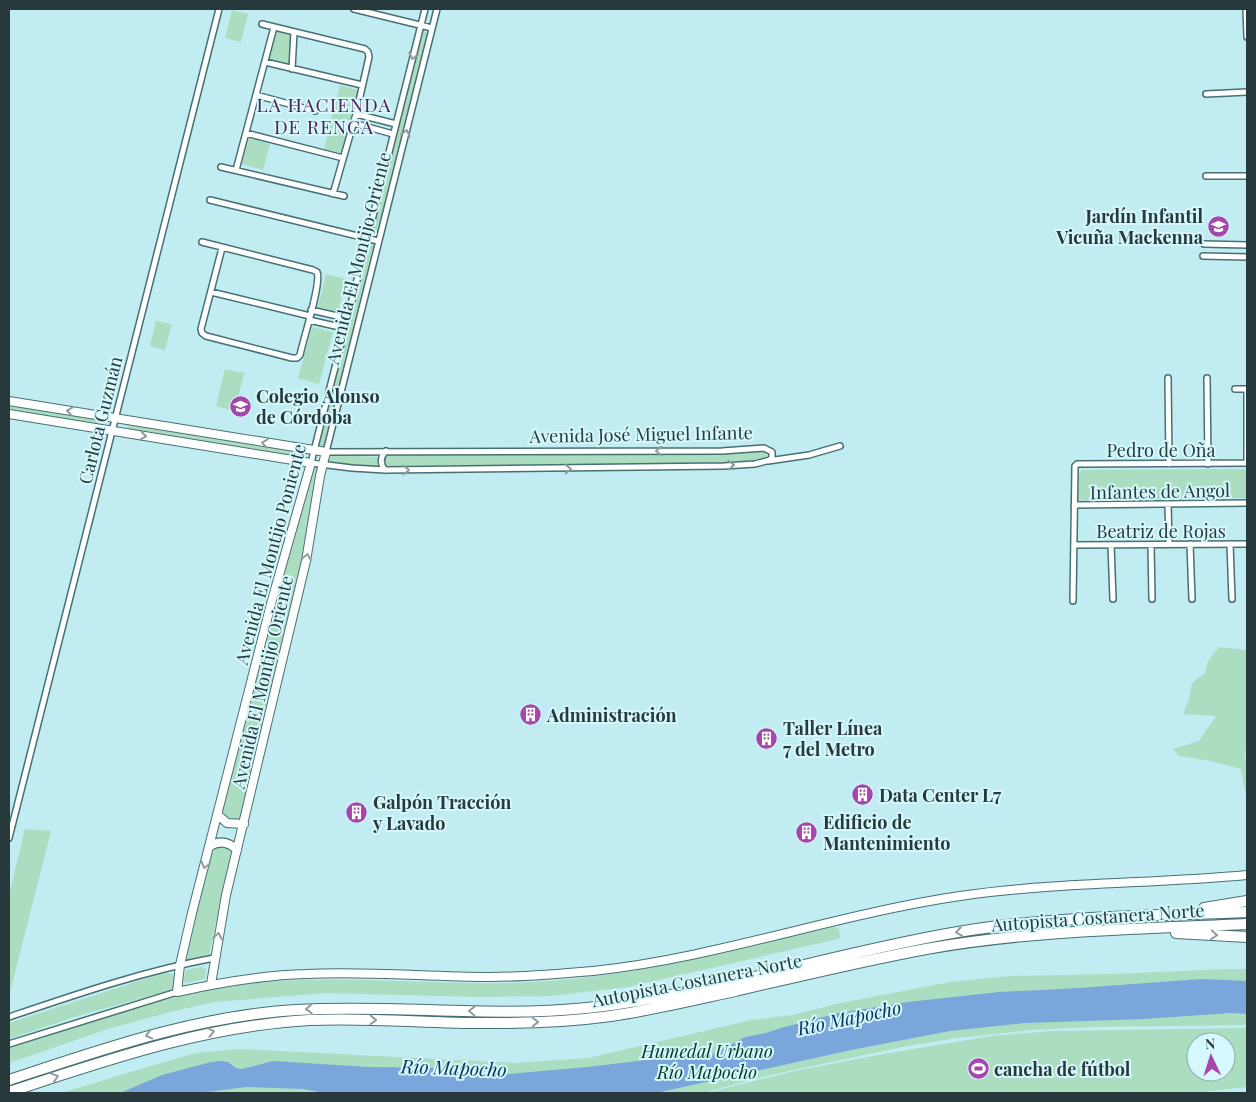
<svg xmlns="http://www.w3.org/2000/svg" width="1256" height="1102" font-family="'Playfair Display',serif">
  <rect width="100%" height="100%" fill="#c0ecf2"/>
  <path fill="#abddc0" fill-rule="evenodd" d="M 232,10 L 248,14 L 241,42 L 225,38 Z
    M 276,30 L 291,34 L 290,65 L 268,60 Z
    M 424,31 L 428,33 L 378,233 L 373,235 L 372,234 L 372,229 L 420,42 L 422,32 Z
    M 340,85 L 357,90 L 342,153 L 324,149 Z
    M 249,138 L 270,144 L 263,170 L 242,164 Z
    M 372,243 L 374,247 L 324,446 L 318,447 L 318,444 L 368,246 Z
    M 326,274 L 346,279 L 338,312 L 318,307 Z
    M 156,321 L 172,324 L 165,350 L 150,346 Z
    M 312,327 L 333,332 L 319,384 L 298,378 Z
    M 225,369 L 244,373 L 235,411 L 216,406 Z
    M 9,404 L 100,419 L 102,421 L 100,425 L 9,410 Z
    M 131,424 L 305,452 L 307,458 L 304,459 L 129,430 L 127,427 L 128,425 Z
    M 764,451 L 768,454 L 766,458 L 728,463 L 390,466 L 385,465 L 384,460 L 387,455 L 741,453 Z
    M 331,455 L 377,457 L 377,467 L 331,464 L 328,459 Z
    M 314,467 L 319,469 L 305,549 L 242,819 L 226,820 L 223,814 L 223,810 L 312,468 Z
    M 1247,469 L 1247,498 L 1078,500 L 1079,473 L 1082,470 Z
    M 1219,647 L 1245,650 L 1247,652 L 1247,745 L 1244,758 L 1247,759 L 1247,801 L 1241,769 L 1211,761 L 1179,756 L 1173,749 L 1199,741 L 1216,716 L 1183,714 L 1189,700 L 1192,683 L 1205,673 L 1208,661 Z
    M 25,829 L 51,831 L 9,996 L 9,895 Z
    M 214,847 L 227,848 L 231,852 L 209,955 L 186,960 L 185,955 L 211,848 Z
    M 834,927 L 839,929 L 840,937 L 838,939 L 628,987 L 549,996 L 479,997 L 325,993 L 215,1002 L 174,1011 L 108,1029 L 9,1063 L 9,1047 C 87,1023 164,995 245,984 C 346,972 447,989 548,981 C 645,974 740,948 834,927 Z
    M 202,967 L 206,969 L 205,979 L 185,983 L 183,981 L 186,970 Z
    M 1226,969 L 1247,969 L 1247,1025 L 1092,1027 L 1031,1030 L 957,1038 L 902,1047 L 770,1075 L 703,1093 L 61,1093 L 154,1065 L 196,1053 L 239,1049 L 515,1063 L 588,1058 L 752,1020 L 792,1015 L 836,1004 L 950,982 L 1010,976 L 1114,974 Z
    M 170,973 L 175,976 L 173,990 L 77,1016 L 9,1039 L 9,1023 L 160,974 Z
    M 1247,1028 L 1247,1087 L 1191,1093 L 706,1093 L 790,1072 L 889,1053 L 991,1036 L 1052,1031 ZM 1196,1042 L 1226,1042 L 1226,1072 L 1196,1072 Z"/>
  <path fill="#7ba6db" d="M 1201,979 L 1247,981 L 1247,1014 L 1231,1013 L 1144,1019 L 1025,1023 L 950,1031 L 851,1050 L 656,1093 L 325,1093 L 303,1089 L 246,1087 L 199,1093 L 120,1093 L 162,1075 L 211,1062 L 221,1061 L 228,1062 L 236,1068 L 242,1069 L 273,1061 L 368,1067 L 450,1068 L 508,1074 L 587,1067 L 672,1057 L 683,1056 L 694,1060 L 701,1058 L 709,1056 L 745,1037 L 766,1033 L 781,1028 L 839,1013 L 908,1002 L 999,992 L 1079,988 Z"/>
  <g fill="none" stroke-linecap="round" stroke-linejoin="round">
    <defs>
      <path id="street" d="M 354,9 L 432,28
        M 425,9 L 311,463 L 352,468 L 385,470 L 724,466 L 755,464 L 770,460 L 772,457 L 772,452 L 764,448 L 722,451 L 326,452 L 437,9
        M 1246,9 L 1247,37
        M 262,24 L 365,49 L 368,52 L 369,57 L 356,114 L 333,194
        M 265,62 L 362,85
        M 292,69 L 294,32
        M 1206,94 L 1247,92
        M 256,95 L 315,111
        M 356,114 L 396,124
        M 353,123 L 393,134
        M 246,133 L 343,158
        M 221,167 L 344,196
        M 236,170 L 274,27
        M 1206,176 L 1247,176
        M 210,200 L 378,241
        M 202,242 L 313,270 L 317,272 C 322,282 303,340 300,355 L 297,358 L 292,358 L 206,336 L 202,333 L 201,329 L 222,248
        M 1204,244 L 1247,245
        M 1203,256 L 1247,257
        M 211,292 L 310,316
        M 311,310 L 346,318
        M 309,320 L 344,328
        M 1168,378 L 1169,464
        M 1207,378 L 1208,464
        M 1235,389 L 1247,389
        M 1247,389 L 1247,463
        M 768,461 L 809,455 L 840,446
        M 385,470 C 380,464 380,457 386,451
        M 1168,504 L 1169,544
        M 1074,505 L 1247,503
        M 1190,544 L 1192,599
        M 1230,544 L 1232,599
        M 1074,545 L 1247,544
        M 1111,545 L 1113,599
        M 1151,545 L 1152,599
        M 1073,601 L 1075,466 L 1077,464 L 1247,463
        M 9,838 L 219,9
        M 9,1017 C 77,994 144,971 214,958
        M 9,1044 L 177,992"/>
      <path id="secondary" d="M 9,401 L 326,452 L 320,476 L 306,561 L 226,895 L 211,984
        M 9,414 L 311,463 L 272,600 L 192,913 L 180,965 L 177,992 C 219,983 262,975 306,974 C 367,971 429,977 490,977 C 525,977 559,974 593,971 C 717,958 837,914 960,896 C 1056,882 1152,884 1247,875
        M 218,815 L 227,823 L 244,824
        M 210,846 C 220,840 229,842 237,850"/>
      <path id="highway" d="M 1204,908 L 1247,901
        M 1176,933 L 1247,937
        M 9,1080 C 103,1049 196,1016 296,1010 C 393,1004 490,1018 587,1008 C 712,994 833,953 958,932 C 1053,916 1151,916 1247,912
        M 9,1092 C 107,1060 204,1026 309,1020 C 372,1017 435,1024 498,1023 C 536,1023 574,1021 611,1016 C 653,1010 694,1000 735,991 C 799,976 862,961 926,949 C 1033,930 1140,929 1247,924"/>
    </defs>
    <use href="#street" stroke="#477075" stroke-width="8"/>
    <use href="#secondary" stroke="#477075" stroke-width="10"/>
    <use href="#highway" stroke="#477075" stroke-width="12"/>
    <use href="#street" stroke="#fff" stroke-width="5"/>
    <use href="#secondary" stroke="#fff" stroke-width="8"/>
    <use href="#highway" stroke="#fff" stroke-width="10"/>
  </g>
  <defs><path id="oneway-chevron" d="M-2-3.5L2.5 0L-2 3.5" fill="none" stroke-width="1.6" stroke-linecap="round" stroke-linejoin="round" transform="scale(1.25)"/></defs>
  <g stroke="#939c9d">
    <use href="#oneway-chevron" transform="translate(413 56) rotate(104)"/>
    <use href="#oneway-chevron" transform="translate(406 133) rotate(-76)"/>
    <use href="#oneway-chevron" transform="translate(70 411) rotate(-171)"/>
    <use href="#oneway-chevron" transform="translate(143 436) rotate(9)"/>
    <use href="#oneway-chevron" transform="translate(265 443) rotate(-171)"/>
    <use href="#oneway-chevron" transform="translate(659 451) rotate(180)"/>
    <use href="#oneway-chevron" transform="translate(731 465) rotate(-2)"/>
    <use href="#oneway-chevron" transform="translate(568 469) rotate(-1)"/>
    <use href="#oneway-chevron" transform="translate(406 470)"/>
    <use href="#oneway-chevron" transform="translate(307 557) rotate(-79)"/>
    <use href="#oneway-chevron" transform="translate(205 865) rotate(105)"/>
    <use href="#oneway-chevron" transform="translate(959 932) rotate(171)"/>
    <use href="#oneway-chevron" transform="translate(1214 935) rotate(5)"/>
    <use href="#oneway-chevron" transform="translate(218 936) rotate(-80)"/>
    <use href="#oneway-chevron" transform="translate(309 1009) rotate(177)"/>
    <use href="#oneway-chevron" transform="translate(472 1011) rotate(-179)"/>
    <use href="#oneway-chevron" transform="translate(373 1020) rotate(2)"/>
    <use href="#oneway-chevron" transform="translate(535 1022) rotate(-2)"/>
    <use href="#oneway-chevron" transform="translate(211 1032) rotate(-11)"/>
    <use href="#oneway-chevron" transform="translate(149 1035) rotate(165)"/>
    <use href="#oneway-chevron" transform="translate(55 1077) rotate(-18)"/>
  </g>
  <defs>
    <symbol id="school-disc" viewBox="-11 -11 22 22"><circle r="9.5" fill="#a745ac" stroke="#d5f8fd"/><path d="M0-5L7-2L0 1L-7-2ZM-4 1L0 2.5L4 1V4Q0 6-4 4Z" fill="#fff"/></symbol>
    <symbol id="building-disc" viewBox="-11 -11 22 22"><circle r="9.5" fill="#a745ac" stroke="#d5f8fd"/><path d="M-4-6H4V6H1V3H-1V6H-4ZM-2.5-4.3h1.7v1.8h-1.7ZM.8-4.3h1.7v1.8H.8ZM-2.5-1h1.7V.8h-1.7ZM.8-1h1.7V.8H.8Z" fill="#fff"/></symbol>
    <symbol id="stadium-disc" viewBox="-11 -11 22 22"><circle r="9.5" fill="#a745ac" stroke="#d5f8fd"/><path d="M0-5a6.5 5 0 1 0 0 10a6.5 5 0 1 0 0-10ZM-3.5-1.8h7v3.6h-7Z" fill="#fff"/></symbol>
  </defs>
  <g fill-rule="evenodd">
    <use href="#school-disc" x="1206" y="214" width="25" height="25"/>
    <use href="#school-disc" x="228" y="394" width="25" height="25"/>
    <use href="#building-disc" x="518" y="702" width="25" height="25"/>
    <use href="#building-disc" x="754" y="726" width="25" height="25"/>
    <use href="#building-disc" x="850" y="782" width="25" height="25"/>
    <use href="#building-disc" x="344" y="800" width="25" height="25"/>
    <use href="#building-disc" x="794" y="820" width="25" height="25"/>
    <use href="#stadium-disc" x="966" y="1056" width="25" height="25"/>
  </g>
  <g text-anchor="middle" dominant-baseline="central" stroke-width="4" stroke-linejoin="round" paint-order="stroke">
    <g font-size="18" font-weight="bold" fill="#27393b" stroke="#d5f8fd" text-anchor="start">
      <text x="1203" y="216" text-anchor="end">Jardín Infantil<tspan x="1203" dy="21">Vicuña Mackenna</tspan></text>
      <text x="256" y="396">Colegio Alonso<tspan x="256" dy="21">de Córdoba</tspan></text>
      <text x="547" y="715">Administración</text>
      <text x="783" y="728">Taller Línea<tspan x="783" dy="21">7 del Metro</tspan></text>
      <text x="879" y="795">Data Center L7</text>
      <text x="373" y="802">Galpón Tracción<tspan x="373" dy="21">y Lavado</tspan></text>
      <text x="823" y="822">Edificio de<tspan x="823" dy="21">Mantenimiento</tspan></text>
      <text x="994" y="1069">cancha de fútbol</text>
    </g>
    <g font-size="18" fill="#27393b" stroke="#d5f8fd">
      <text transform="translate(358 258) rotate(-76)">Avenida El Montijo Oriente</text>
      <text transform="translate(100 420) rotate(-76)">Carlota Guzmán</text>
      <text transform="translate(641 434) rotate(-1)">Avenida José Miguel Infante</text>
      <text x="1161" y="450">Pedro de Oña</text>
      <text transform="translate(1160 491) rotate(-1)">Infantes de Angol</text>
      <text x="1161" y="531">Beatriz de Rojas</text>
      <text transform="translate(270 554) rotate(-75)">Avenida El Montijo Poniente</text>
      <text transform="translate(262 682) rotate(-77)">Avenida El Montijo Oriente</text>
      <text transform="translate(1098 917) rotate(-4)">Autopista Costanera Norte</text>
      <text transform="translate(697 980) rotate(-11)">Autopista Costanera Norte</text>
    </g>
    <g font-size="18" font-style="italic" fill="#003921" stroke="#d5f8fd">
      <text x="707" y="1051">Humedal Urbano<tspan x="707" dy="21">Río Mapocho</tspan></text>
    </g>
    <g font-size="19" letter-spacing="1" fill="#512153" stroke="#d5f8fd">
      <text x="324" y="104">LA HACIENDA<tspan x="324" dy="22">DE RENCA</tspan></text>
    </g>
    <g font-size="19" font-style="italic" fill="#053262" stroke="#d5f8fd">
      <text transform="translate(849 1017) rotate(-12)">Río Mapocho</text>
      <text transform="translate(454 1067) rotate(2)">Río Mapocho</text>
    </g>
  </g>
  <rect width="1256" height="1102" fill="none" stroke="#27393b" stroke-width="20"/>
  <g transform="translate(1211 1057) rotate(356)"><circle r="24" fill="#d5f8fd" stroke="#8facaf"/>
  <path d="M0-4L9 19L0 12L-9 19Z" fill="#a745ac"/>
  <text y="-8" font-size="14" font-weight="bold" text-anchor="middle" fill="#27393b">N</text>
  </g>
</svg>
